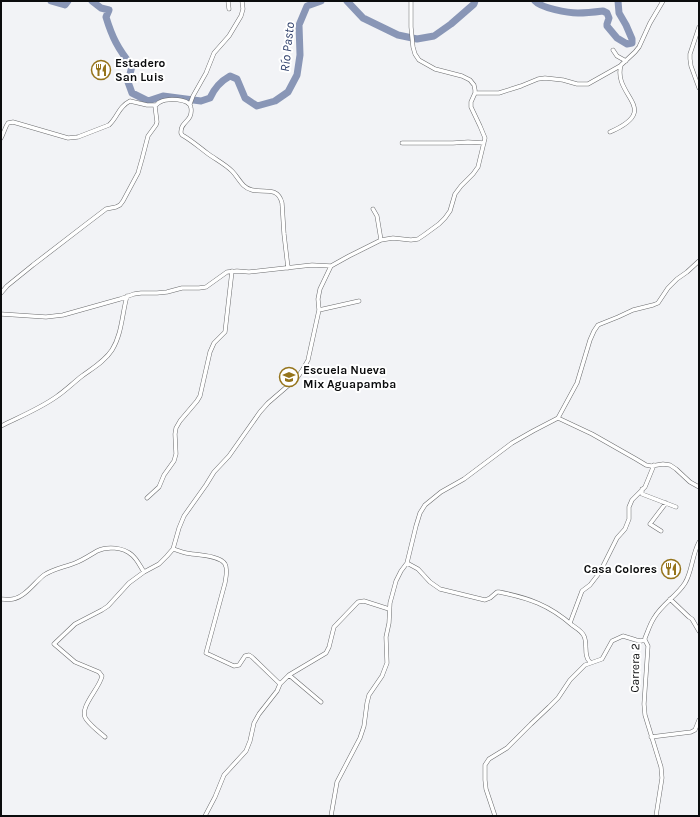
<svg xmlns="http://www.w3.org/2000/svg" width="700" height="817" font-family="Karla,sans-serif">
  <rect width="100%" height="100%" fill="#f2f3f6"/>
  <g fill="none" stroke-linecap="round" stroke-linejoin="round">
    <path stroke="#8996b6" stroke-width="7" d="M 51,1 L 65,5 L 68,1
      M 92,1 L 101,8 L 109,10 L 106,17 C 112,37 118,49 132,66 L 128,82 L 132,93 L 148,101 L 163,96 L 201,101 L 210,98 C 214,89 221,81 230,76 L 237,79 L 245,98 L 257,106 L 275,101 L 288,92 L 297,75 L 300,55 L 299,25 L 307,6 L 321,1
      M 347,1 L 363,18 L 398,35 L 417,39 L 434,36 L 451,24 L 474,4 L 475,1
      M 535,1 C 541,8 568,13 578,13 C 586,13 595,12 603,11 L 607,13 L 609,18 L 607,24 L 607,26 L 617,38 L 627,44 L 632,43 L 632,39 L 626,25 L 619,13 L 618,1"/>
    <defs>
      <path id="street" d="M 228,1 L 229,9
        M 699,27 L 690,54 L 690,59 L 691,66 L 699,88
        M 613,50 L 617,56 L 626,61
        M 475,93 L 499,93 L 521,86 L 538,79 L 545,78 L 563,80 L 577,84 L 588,84 L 620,66 L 635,52 L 639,47 L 650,23 L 663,1
        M 190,104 L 193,96 L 206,73 L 214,53 L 229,36 L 241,16 L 243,9 L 242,1
        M 610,132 C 663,109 612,96 621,65
        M 1,138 C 4,133 5,127 8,123 L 13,122 L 68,138 L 78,137 L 109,125 C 118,117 118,107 130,101 L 147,105 L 156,105
        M 402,143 L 453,143 L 468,142 L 484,143
        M 373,209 L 377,216 L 381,240
        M 1,293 L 7,286 L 33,265 L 85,225 L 106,209 L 116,207 L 120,205 L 123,201 L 138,173 L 142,159 L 148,136 L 156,125 L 157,122 L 155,106 C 157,105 157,103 160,102 C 167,98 190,98 191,108 C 193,122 180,121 181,133 L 182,135 C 191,140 199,147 207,153 C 215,159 225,164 232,171 C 239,178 242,188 252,190 C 264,193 278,186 282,203 L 284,234 L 288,268
        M 319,310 L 359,301
        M 1,314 L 46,317 L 63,315 L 120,299 L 134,294 L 141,293 L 157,293 L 167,292 L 182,288 L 199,288 L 206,287 L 227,272 L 237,271 L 249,272 L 312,265 L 331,266
        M 558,418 L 592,434 L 636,459 L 646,465 L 651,466 L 663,464 L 670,465 L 676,469 L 690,482 L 699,487
        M 1,426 C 19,417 39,409 56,397 C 65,391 73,383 82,376 C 93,368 105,361 112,350 C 122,334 122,314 127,296
        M 642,489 L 642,494 L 676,507
        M 147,498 L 159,487 L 164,475 L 174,461 L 176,454 L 175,434 L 176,428 L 180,421 L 197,401 L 200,396 L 210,352 L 214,343 L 225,332 L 232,271
        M 661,531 L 650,524 L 666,503
        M 173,549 C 177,550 181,552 186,553 C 195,555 220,555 225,564 C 228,569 226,577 225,583 L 206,653 L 234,666 L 239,665 L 245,656 L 249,655 L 252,657 L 280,684
        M 407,563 L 418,569 L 430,582 L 440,589 L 485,600 L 490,598 L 497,592 L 499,592 C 529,598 549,605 572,625 C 576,628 582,631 584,636 C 588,644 583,656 590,662
        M 1,599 C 5,599 9,600 13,599 C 25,597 35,582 44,575 C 53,569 65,567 75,563 C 83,560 90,555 97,551 C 107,546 123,547 132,555 C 137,559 140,566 144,572
        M 670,599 L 689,617 L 692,619 L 699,631
        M 570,623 L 582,591 L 590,585 L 600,572 L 617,538 L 625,529 L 629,519 L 629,507 L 632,500 L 645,487 L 654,465
        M 289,675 L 321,702
        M 105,737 C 99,732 91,726 86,719 C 78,708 100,688 102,676 L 99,672 L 75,662 L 54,644 L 75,624 L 102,610 L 108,606 L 129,583 L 144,572 L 159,564 L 167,556 L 173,549 L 179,528 L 184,516 L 206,485 L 214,472 L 229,456 L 260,412 L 268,403 L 297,378 L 303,369 L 308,360 L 319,310 L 318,299 L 320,289 L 331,266 L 349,256 L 381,240 L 393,238 L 411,240 L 418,239 L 424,235 L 439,224 L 445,218 L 450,211 L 455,194 L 461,186 L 473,174 L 478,167 L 485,138 L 480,126 L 471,107 L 471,102 L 475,93 L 475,90 L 474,85 L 470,80 L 462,76 L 435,69 L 419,60 L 415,54 L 413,47 L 411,27 L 411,1
        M 651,737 L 691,732 L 695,730 L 699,720
        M 205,816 L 215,797 L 224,775 L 246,751 L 250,741 L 254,723 L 259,714 L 277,691 L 280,684 L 289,675 L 326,653 L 329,647 L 334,627 L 358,602 L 364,601 L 389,609
        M 331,816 L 337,782 L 360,738 L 364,726 L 367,703 L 369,695 L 382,676 L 387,663 L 386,637 L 389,623 L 390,603 L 396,581 L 401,571 L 407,563 L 416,526 L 420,513 L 425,505 L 441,492 L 464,479 L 512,443 L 533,431 L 558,418 L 577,383 L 590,340 L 594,331 L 598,325 L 618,317 L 633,310 L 653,305 L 658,303 L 668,288 L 677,279 L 687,272 L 699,261
        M 495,816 L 486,789 L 485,780 L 485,765 L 489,759 L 507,748 L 531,724 L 549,707 L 558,698 L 570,680 L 585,665 L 602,659 L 612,641 L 623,636 L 636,640 L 641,641 L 645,640
        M 656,816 L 662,778 L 661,767 L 645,715 L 644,704 L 648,646 L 645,640 L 645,638 C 648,631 650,624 654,618 C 662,604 677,596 685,583 C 692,572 692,555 699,542"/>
    </defs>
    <use href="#street" stroke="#6b6c6e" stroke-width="4.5"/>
    <use href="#street" stroke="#fff" stroke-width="3.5"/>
  </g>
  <defs>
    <symbol id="restaurant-ring" viewBox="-11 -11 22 22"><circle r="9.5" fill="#fff" stroke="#95741c" stroke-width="1.5"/><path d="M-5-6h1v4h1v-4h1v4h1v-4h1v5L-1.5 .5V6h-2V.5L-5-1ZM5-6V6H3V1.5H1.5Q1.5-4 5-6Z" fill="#95741c"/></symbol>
    <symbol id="school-ring" viewBox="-11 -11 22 22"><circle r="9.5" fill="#fff" stroke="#95741c" stroke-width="1.5"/><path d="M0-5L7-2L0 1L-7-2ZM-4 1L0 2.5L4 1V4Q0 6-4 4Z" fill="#95741c"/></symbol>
  </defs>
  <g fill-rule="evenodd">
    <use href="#restaurant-ring" x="90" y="59" width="22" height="22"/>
    <use href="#school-ring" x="278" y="366" width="22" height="22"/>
    <use href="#restaurant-ring" x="660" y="558" width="22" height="22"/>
  </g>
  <g text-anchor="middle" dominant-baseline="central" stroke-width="4" stroke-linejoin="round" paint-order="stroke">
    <g font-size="12" font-weight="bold" fill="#0b0c0d" stroke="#fff" text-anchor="start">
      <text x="115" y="63">Estadero<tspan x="115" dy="14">San Luis</tspan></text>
      <text x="303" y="370">Escuela Nueva<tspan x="303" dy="14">Mix Aguapamba</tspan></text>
      <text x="657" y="569" text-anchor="end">Casa Colores</text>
    </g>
    <g font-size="12" fill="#0b0c0d" stroke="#fff">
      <text transform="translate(635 668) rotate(-89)">Carrera 2</text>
    </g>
    <g font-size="13" font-style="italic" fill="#2b3c68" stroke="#fff">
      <text transform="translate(287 47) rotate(-84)">Río Pasto</text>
    </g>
  </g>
  <rect width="700" height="817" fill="none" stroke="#0b0c0d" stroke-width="4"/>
</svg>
